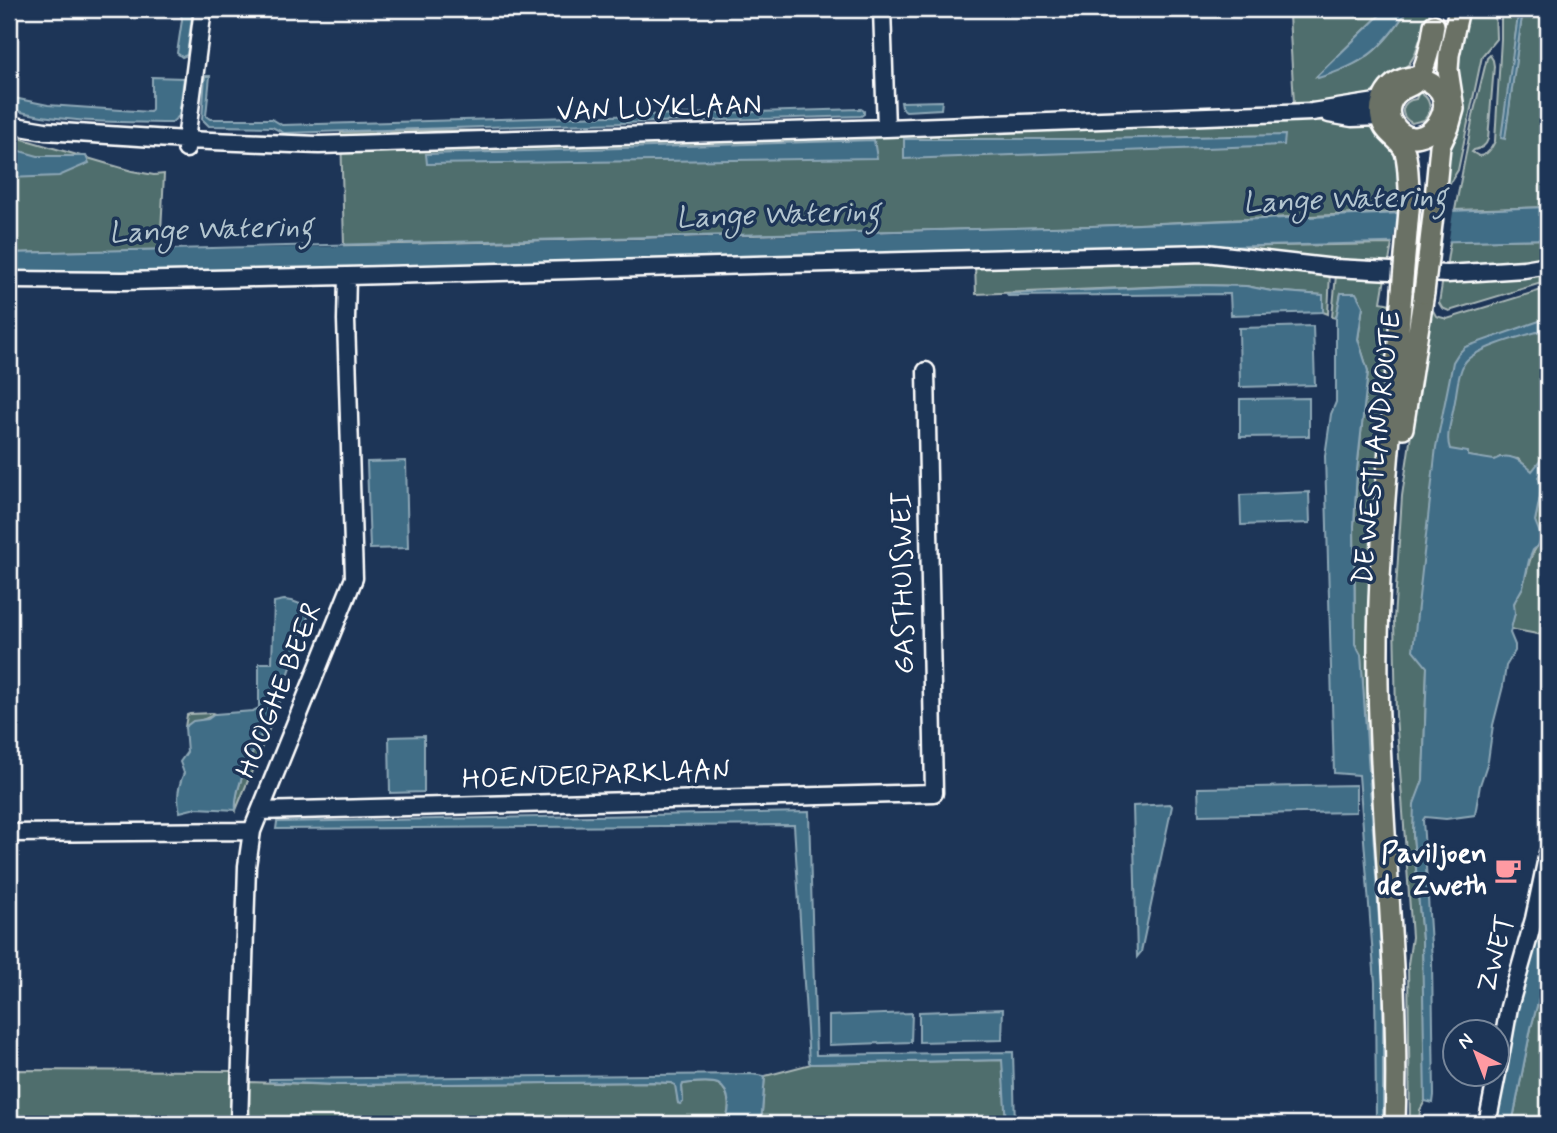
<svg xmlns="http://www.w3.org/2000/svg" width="1557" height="1133" font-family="Mynerve,sans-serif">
  <rect width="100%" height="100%" fill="#1d3557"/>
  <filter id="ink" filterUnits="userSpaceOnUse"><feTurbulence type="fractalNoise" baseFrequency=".0143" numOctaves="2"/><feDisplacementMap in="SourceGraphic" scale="14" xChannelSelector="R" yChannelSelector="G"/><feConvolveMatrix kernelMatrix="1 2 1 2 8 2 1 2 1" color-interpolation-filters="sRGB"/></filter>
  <g filter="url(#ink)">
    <path fill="#506e6d" stroke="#a8b6b6" stroke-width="2" d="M 1333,9 L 1386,9 L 1317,76 C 1363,67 1383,48 1408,9 L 1431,9 L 1414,56 L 1409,64 L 1370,94 L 1360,98 L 1330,102 L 1294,103 L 1289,15 L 1333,15 Z
      M 1468,9 L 1495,9 L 1496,39 L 1482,56 L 1458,170 L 1448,186 L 1442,185 L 1453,74 Z
      M 1501,9 L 1519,9 L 1502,138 L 1506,130 L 1523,9 L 1548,9 L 1548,207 L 1455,210 L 1474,111 L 1487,58 L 1490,55 L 1493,60 L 1494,66 L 1488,139 C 1486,146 1482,148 1474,150 L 1472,152 L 1479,156 C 1488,155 1491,149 1495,141 L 1501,39 Z
      M 1419,92 C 1431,98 1433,110 1424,120 L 1412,123 C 1398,116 1401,101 1416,99 Z
      M 1238,121 L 1318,121 L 1366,123 L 1377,132 L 1398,159 L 1402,174 L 1398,212 L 1095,226 L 344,246 L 341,132 L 430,130 L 872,135 Z
      M 9,135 L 132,171 L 154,175 L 164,174 L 160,250 L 9,253 Z
      M 1548,239 L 1548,259 L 1446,268 L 1450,241 Z
      M 1392,244 L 1388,268 L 1219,247 Z
      M 1209,256 L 1330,272 L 1328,314 L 1323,312 L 1322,295 L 1271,291 L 1246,286 L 1197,285 L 976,294 L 975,263 Z
      M 1548,270 L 1548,281 L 1449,311 L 1442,308 L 1439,303 L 1443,278 Z
      M 1336,275 L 1385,278 L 1381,302 L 1391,304 L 1387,342 L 1391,356 L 1384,456 L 1390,1124 L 1383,1124 L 1383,978 L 1361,655 L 1355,644 L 1354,526 L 1357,470 L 1368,371 L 1358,339 L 1363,306 L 1341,293 L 1336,318 L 1332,317 Z
      M 1548,288 L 1548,636 L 1510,629 C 1514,619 1512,609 1515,600 C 1517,595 1522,591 1523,585 C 1530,564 1528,556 1543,539 L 1539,535 L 1535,521 L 1542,487 L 1538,477 L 1518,459 L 1500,457 L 1494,461 L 1468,456 L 1468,452 L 1427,667 L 1423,781 L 1415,804 L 1413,834 L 1422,939 L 1426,1094 L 1425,1101 L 1420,1110 L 1419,1124 L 1410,1124 L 1408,964 L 1412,937 L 1396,715 L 1394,620 L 1402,496 L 1430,305 L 1436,316 L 1447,319 Z
      M 212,713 L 215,714 C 205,720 195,721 185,727 L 187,715 L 190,714 Z
      M 274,717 L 236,810 C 233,786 257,744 268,721 Z
      M 1548,965 L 1548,1124 L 1512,1124 L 1531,1028 Z
      M 1003,1060 L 1006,1124 L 761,1124 L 765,1076 L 811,1064 Z
      M 9,1070 L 236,1071 L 234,1124 L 9,1124 Z
      M 249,1082 L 339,1085 L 653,1082 L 671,1083 L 676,1085 L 678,1103 L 683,1102 L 682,1086 L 683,1084 C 693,1083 709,1080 718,1084 C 731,1091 732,1114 722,1124 L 250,1124 Z"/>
    <path fill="#416d86" stroke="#8da7b6" stroke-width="2" d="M 180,9 L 193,9 L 187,55 L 182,57 L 177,53 L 182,20 Z
      M 1386,9 L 1408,9 C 1382,49 1365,64 1318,78 L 1317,76 Z
      M 1519,9 L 1523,9 L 1505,139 L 1501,138 Z
      M 205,76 L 210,76 L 206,116 L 210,119 L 272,119 L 282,125 L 861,109 L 864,111 L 864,114 L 861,116 L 284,133 L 272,127 L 209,126 L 202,119 Z
      M 152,77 L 184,78 L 179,116 L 171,123 C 118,122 60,123 9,109 L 9,97 L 48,105 L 150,112 L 152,109 Z
      M 942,101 L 941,109 L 906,111 L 902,108 L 901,102 Z
      M 1285,135 L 1284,145 L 904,159 L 904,139 L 1094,139 Z
      M 874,140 L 877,158 L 427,164 L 426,154 Z
      M 9,148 L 38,156 L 86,156 L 89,163 L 59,176 L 9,178 Z
      M 1548,207 L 1548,239 L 9,276 L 9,253 C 370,246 731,238 1092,226 C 1244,221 1396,212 1548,207 Z
      M 1197,285 L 1246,286 L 1271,291 L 1323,295 L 1323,312 L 1231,315 L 1230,294 L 1008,296 L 1007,294 Z
      M 1341,293 L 1356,293 L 1363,306 L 1358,339 L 1368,371 L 1357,470 L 1354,526 L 1355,644 L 1361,655 L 1383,978 L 1383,1124 L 1376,1124 L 1375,983 L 1359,775 L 1334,773 L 1325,456 L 1331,414 L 1336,402 L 1336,318 Z
      M 1548,318 L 1548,329 C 1530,334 1472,348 1464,364 C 1457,375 1457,393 1454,406 C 1452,419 1445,437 1450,449 L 1468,452 L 1468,456 L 1494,460 C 1509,451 1521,461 1532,471 L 1543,457 L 1548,442 C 1548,456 1547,465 1538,477 L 1542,487 L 1535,521 L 1543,541 L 1540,541 L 1538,546 L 1533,550 L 1529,560 L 1523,587 L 1514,603 L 1515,613 L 1510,633 L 1515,645 L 1515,651 L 1506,666 L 1503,686 L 1493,725 L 1488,761 L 1480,785 L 1475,815 L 1446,819 L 1425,817 L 1423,820 L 1432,960 L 1434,1095 L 1433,1103 L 1425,1101 L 1422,939 L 1413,834 L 1414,804 L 1423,780 L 1427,667 L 1413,650 L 1436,447 L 1453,362 L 1458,354 L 1465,347 Z
      M 1313,326 L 1315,385 L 1240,387 L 1239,328 Z
      M 1309,398 L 1309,436 L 1240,437 L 1240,399 Z
      M 406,461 L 408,548 L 370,549 L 367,462 Z
      M 1309,492 L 1310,523 L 1241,525 L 1240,495 Z
      M 284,600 L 292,601 L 311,608 L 274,717 L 268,721 C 257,744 233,786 236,810 L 196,808 L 180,812 C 176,798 178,786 184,773 L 180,762 L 187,752 L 185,727 L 193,721 L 208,719 L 215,714 L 253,711 L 259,708 L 259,663 L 272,663 L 274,602 Z
      M 424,736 L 424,792 L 390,793 L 389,737 Z
      M 1356,785 L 1356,812 L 1199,815 L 1198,788 Z
      M 1170,804 L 1172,806 L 1141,952 L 1137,957 L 1133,806 Z
      M 809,812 L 816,1055 L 1013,1052 L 1015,1124 L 1006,1124 L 1002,1060 L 811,1064 L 809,1062 L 794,825 L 276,829 L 277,822 Z
      M 1548,893 L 1548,965 L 1531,1028 L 1512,1124 L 1492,1124 L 1516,1000 Z
      M 1003,1009 L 1002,1040 L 919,1042 L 919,1012 Z
      M 912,1013 L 911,1042 L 829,1045 L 829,1016 Z
      M 751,1074 L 765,1076 L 761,1124 L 722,1124 C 732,1114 731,1091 718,1084 C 709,1080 693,1083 683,1084 L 682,1087 L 683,1102 L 680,1104 L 678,1103 L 675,1085 L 671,1083 L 653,1082 L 339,1085 L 269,1082 L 269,1079 Z"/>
    <path fill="#1d3557" d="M 1454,206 L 1448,245 L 1392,247 L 1399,209 Z"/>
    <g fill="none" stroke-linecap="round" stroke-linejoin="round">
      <path stroke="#8da7b6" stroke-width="3.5" d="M 1544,1124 L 1548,1103"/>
      <defs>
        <path id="minor" d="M 882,9 L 886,128
          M 1329,114 L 1352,118 L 1381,117
          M 9,125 L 45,131 L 186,140 L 319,145 L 886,128 L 1312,112 L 1376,102 L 1383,99
          M 186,149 L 186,140 L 203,9
          M 9,280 L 123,281 L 347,276 L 1206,253 L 1335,268 L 1447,274 L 1524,269 L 1548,265
          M 260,811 L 934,793 L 926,371
          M 9,833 L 252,831
          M 1498,1069 L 1509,1007 L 1534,919 L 1548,853
          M 239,1124 L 247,866 L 252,831 L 354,578 L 346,320 L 347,276
          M 1487,1124 L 1497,1074"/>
        <path id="major" d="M 1435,198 L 1440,146 L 1449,127 L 1454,109 L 1448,70 L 1449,55 L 1459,9
          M 1410,199 C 1408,185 1409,165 1405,152 C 1400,138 1384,135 1381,118 C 1376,94 1400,70 1423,79 C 1472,97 1421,164 1394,125 C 1386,115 1389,100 1399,92 C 1405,87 1412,87 1417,81 C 1426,68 1432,41 1434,25
          M 1403,428 L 1424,293
          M 1395,1124 C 1400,977 1381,831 1378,684 C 1376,552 1393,422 1402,291"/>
      </defs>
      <use href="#minor" stroke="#fff" stroke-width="21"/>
      <use href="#major" stroke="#fff" stroke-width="24"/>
      <use href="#minor" stroke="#1d3557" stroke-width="16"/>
      <use href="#major" stroke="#6a7165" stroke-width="19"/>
      <defs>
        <path id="major-bridge" d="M 1402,291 L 1410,199
          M 1424,293 L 1435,198"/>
      </defs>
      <use href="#major-bridge" stroke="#fff" stroke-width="24" stroke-linecap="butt"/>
      <use href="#major-bridge" stroke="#6a7165" stroke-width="19"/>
    </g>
  </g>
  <defs>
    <symbol id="cafe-bare" viewBox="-9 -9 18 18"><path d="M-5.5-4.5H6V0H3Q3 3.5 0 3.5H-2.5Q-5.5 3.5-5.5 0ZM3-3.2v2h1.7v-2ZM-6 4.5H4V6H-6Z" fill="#ff9aa2" stroke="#1d3557" stroke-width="2.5" paint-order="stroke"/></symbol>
  </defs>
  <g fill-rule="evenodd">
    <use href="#cafe-bare" x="1489" y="851" width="38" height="38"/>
  </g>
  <g text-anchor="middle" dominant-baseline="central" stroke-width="7" stroke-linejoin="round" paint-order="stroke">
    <g font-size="28" fill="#fff" stroke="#1d3557">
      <text transform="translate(659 109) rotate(-2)">VAN LUYKLAAN</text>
      <text transform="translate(1378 448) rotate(-84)">DE WESTLANDROUTE</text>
      <text transform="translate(904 583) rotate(-91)">GASTHUISWEI</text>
      <text transform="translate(280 691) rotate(-68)">HOOGHE BEER</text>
      <text transform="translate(596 776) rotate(-2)">HOENDERPARKLAAN</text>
      <text transform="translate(1497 954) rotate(-75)">ZWET</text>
    </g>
    <g font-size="28" font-weight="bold" fill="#fff" stroke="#1d3557" text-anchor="end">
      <text x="1487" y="854">Paviljoen<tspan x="1487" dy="32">de Zweth</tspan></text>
    </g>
    <g font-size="30" font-style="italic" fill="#b3c5cf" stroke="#1d3557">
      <text transform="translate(1345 200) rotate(-2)">Lange Watering</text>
      <text transform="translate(778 215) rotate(-2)">Lange Watering</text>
      <text transform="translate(211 230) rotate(-2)">Lange Watering</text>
    </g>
  </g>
  <rect width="1557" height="1133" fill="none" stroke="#1d3557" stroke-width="35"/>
  <rect x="18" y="18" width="1522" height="1098" fill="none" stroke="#fff" stroke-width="2.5" filter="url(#ink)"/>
  <g transform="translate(1476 1053) rotate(318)"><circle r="33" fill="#1d3557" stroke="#77869a" stroke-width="2"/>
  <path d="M0-5L12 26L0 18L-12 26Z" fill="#ff9aa2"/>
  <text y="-10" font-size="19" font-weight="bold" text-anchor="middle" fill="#ffffff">N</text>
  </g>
</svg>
